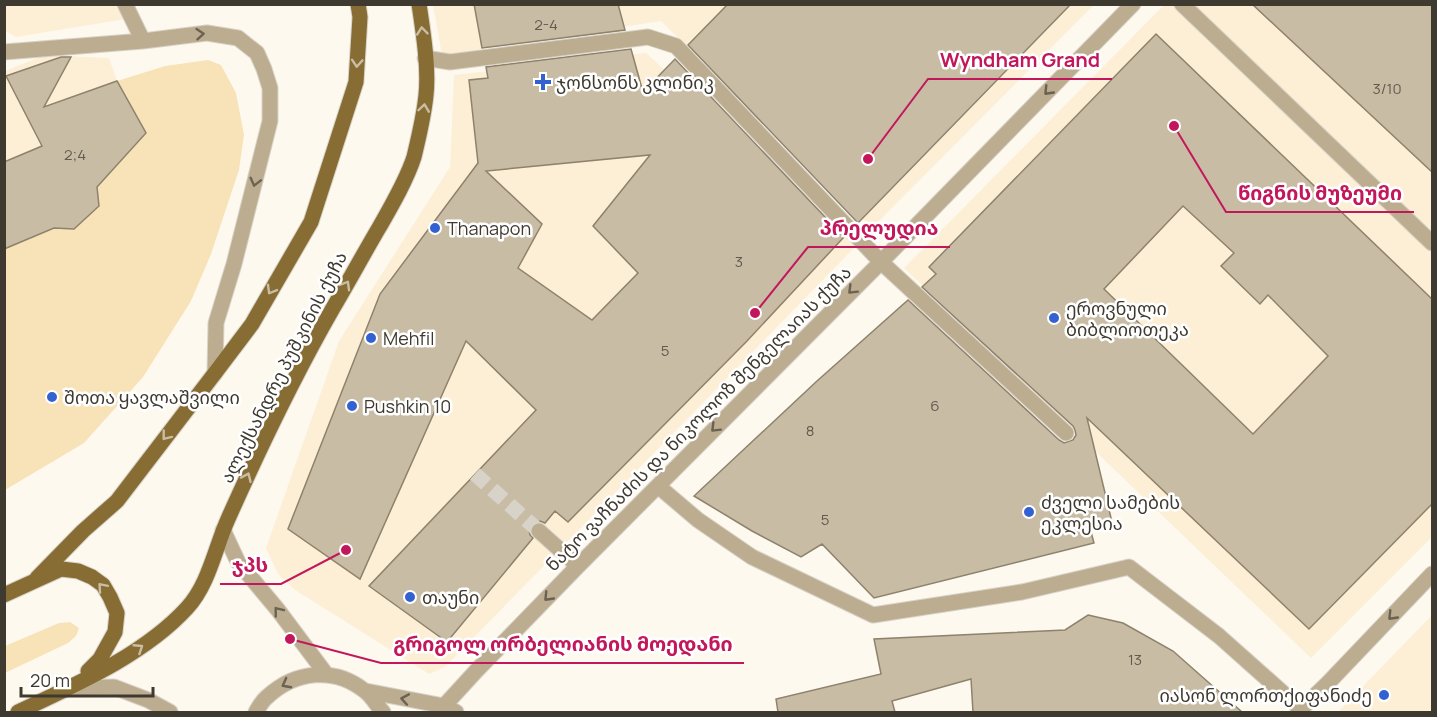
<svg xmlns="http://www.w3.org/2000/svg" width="1437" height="717" font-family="Manrope,'Noto Sans Georgian',sans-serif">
  <rect width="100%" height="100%" fill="#fef9ef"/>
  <path fill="#fcefd6" d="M 4,5 L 122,5 L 126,19 L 16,37 L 5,31 Z
    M 433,5 L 1094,5 L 872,228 L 661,21 L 442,55 Z
    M 1164,5 L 1432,5 L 1432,537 L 1311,658 L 904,268 Z
    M 646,53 L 856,246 L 445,667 L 429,674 L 295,590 L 278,574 L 266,548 L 339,341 L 450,167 L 454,75 Z
    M 45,55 L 109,58 L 117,81 L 99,206 L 74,229 L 54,228 L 5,249 L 5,71 Z
    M 1432,615 L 1432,712 L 1338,712 Z"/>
  <path fill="#f8e3b8" d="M 208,60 L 221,65 L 236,93 L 244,135 L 239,170 L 211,254 L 191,301 L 143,377 L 84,443 L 5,490 L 4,249 L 54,228 L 74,229 L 99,207 L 97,187 L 117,81 L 165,66 Z
    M 70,622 L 79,628 L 76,636 L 68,643 L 5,673 L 5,646 L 59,623 Z"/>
  <path fill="#c8bca5" stroke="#8e826c" stroke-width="1.5" fill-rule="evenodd" d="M 474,4 L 618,4 L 625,30 L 482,48 Z
    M 728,4 L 1071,4 L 858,223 L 688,45 Z
    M 1252,4 L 1432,4 L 1432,172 Z
    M 1156,34 L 1432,299 L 1432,504 L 1309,629 L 1087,418 L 1112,522 L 1090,528 L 1094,543 L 874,598 L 822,544 L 801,557 L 752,531 L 694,496 L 817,381 L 908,300 L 1059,440 L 1064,443 L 1073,440 L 1076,435 L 1075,430 L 1073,426 L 922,287 L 936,274 L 929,267 ZM 1183,206 L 1234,253 L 1221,266 L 1260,304 L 1268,295 L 1328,356 L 1253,434 L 1104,289 Z
    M 631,49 L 643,92 L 675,59 L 844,237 L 747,341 L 568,522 L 555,511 L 545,523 L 540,521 L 532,524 L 529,530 L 530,535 L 533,538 L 447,642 L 369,586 L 536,410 L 466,341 L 360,579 L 288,529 L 380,294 L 478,163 L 469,80 L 488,78 L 486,67 ZM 650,155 L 593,226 L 638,273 L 592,320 L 518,268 L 542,224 L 486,171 Z
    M 61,57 L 71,57 L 44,107 L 117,81 L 146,133 L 97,187 L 99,206 L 74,229 L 54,228 L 4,249 L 4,162 L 42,146 L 6,76 Z
    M 1088,615 L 1123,623 L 1173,651 L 1242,712 L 973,712 L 971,679 L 892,701 L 895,712 L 778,712 L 776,699 L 881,674 L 874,639 L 1065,630 Z"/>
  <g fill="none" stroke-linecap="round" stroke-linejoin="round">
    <path stroke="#d8d3c9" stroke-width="15" stroke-dasharray="15 8" stroke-linecap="butt" d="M 475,474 L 539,531"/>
    <defs>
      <path id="minor" d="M 125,4 L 143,41
        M 1182,4 L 1432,243
        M 4,52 L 143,41 L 207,33 L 238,38 L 257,53 L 264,69 L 270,88 L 270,121 L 234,264 L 216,323 L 215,373
        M 425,58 L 450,62 L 648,37 L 676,46 L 881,262 L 1066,433
        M 658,486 L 698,520 L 752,557 L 873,615 L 1022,592 L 1129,567 L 1219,636 L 1301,709
        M 223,530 L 238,562 L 278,610 L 326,674
        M 539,531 L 578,566
        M 70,688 L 114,687 L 148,700 L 170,712
        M 366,691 L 444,706 L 456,712
        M 444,706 L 477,670 L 578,566 L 874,269 L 1133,4
        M 256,712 C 259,707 262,701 267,697 C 295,671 334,666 365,691 C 372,696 377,706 383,712
        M 1298,712 L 1328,683 L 1432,574"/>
      <path id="major" d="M 37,578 L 83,531 L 117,501 L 215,373 L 252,324 L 311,222 L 356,82 L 360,17 L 358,4
        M 4,595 L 61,569 L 78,571 L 92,577 L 103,585 L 110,597 L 117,613 L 115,632 L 100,659 L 88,671
        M 18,712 C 75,685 144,655 187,608 C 209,584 215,548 228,519 C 260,447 294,376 333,308 C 349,281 364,253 380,226 C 392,205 407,179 414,157 C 419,136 424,116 426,95 C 429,68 423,31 419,4"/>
    </defs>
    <use href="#minor" stroke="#d8d3c9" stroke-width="17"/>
    <use href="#major" stroke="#d8d3c9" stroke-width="17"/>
    <use href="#minor" stroke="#bcad90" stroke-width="15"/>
    <use href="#major" stroke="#876c33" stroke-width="15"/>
  </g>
  <defs><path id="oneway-chevron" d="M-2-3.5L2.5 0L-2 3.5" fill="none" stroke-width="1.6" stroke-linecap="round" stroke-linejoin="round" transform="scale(1.5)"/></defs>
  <g stroke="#c9bda3">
    <use href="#oneway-chevron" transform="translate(422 31) rotate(-96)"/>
    <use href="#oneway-chevron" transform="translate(357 63) rotate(94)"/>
    <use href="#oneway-chevron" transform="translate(424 108) rotate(-82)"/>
    <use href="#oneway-chevron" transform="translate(346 285) rotate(-60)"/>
    <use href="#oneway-chevron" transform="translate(271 290) rotate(120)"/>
    <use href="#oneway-chevron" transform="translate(166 436) rotate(128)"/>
    <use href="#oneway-chevron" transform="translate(247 477) rotate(-66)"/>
    <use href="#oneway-chevron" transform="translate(102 587) rotate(-131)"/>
    <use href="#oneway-chevron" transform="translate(139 648) rotate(-33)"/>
  </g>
  <g stroke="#6b6252">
    <use href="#oneway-chevron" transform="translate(200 34) rotate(-5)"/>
    <use href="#oneway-chevron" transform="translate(1048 91) rotate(134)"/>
    <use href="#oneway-chevron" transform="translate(255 182) rotate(104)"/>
    <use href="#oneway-chevron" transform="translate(852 290) rotate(135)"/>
    <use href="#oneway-chevron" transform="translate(715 428) rotate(135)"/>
    <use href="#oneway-chevron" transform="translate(548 597) rotate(134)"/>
    <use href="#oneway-chevron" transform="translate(278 611) rotate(-128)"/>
    <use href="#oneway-chevron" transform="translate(1392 616) rotate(134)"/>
    <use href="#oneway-chevron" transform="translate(286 684) rotate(152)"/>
    <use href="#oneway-chevron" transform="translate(405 699) rotate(-170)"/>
  </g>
  <g fill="#3361d0" stroke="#fff" stroke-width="2">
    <path d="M540 73h6v6h6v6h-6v6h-6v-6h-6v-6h6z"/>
    <circle cx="435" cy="228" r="6"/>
    <circle cx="1054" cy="318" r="6"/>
    <circle cx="371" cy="338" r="6"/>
    <circle cx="52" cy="397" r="6"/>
    <circle cx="352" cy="406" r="6"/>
    <circle cx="1029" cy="512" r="6"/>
    <circle cx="410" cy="597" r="6"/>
    <circle cx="1384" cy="695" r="6"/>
  </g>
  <g text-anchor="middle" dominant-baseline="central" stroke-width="5" stroke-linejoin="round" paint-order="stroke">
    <g font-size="15" fill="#615a4d">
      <text x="546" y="24">2-4</text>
      <text x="1387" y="88">3/10</text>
      <text x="75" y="154">2;4</text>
      <text x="739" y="261">3</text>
      <text x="665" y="350">5</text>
      <text x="935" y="405">6</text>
      <text x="810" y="430">8</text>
      <text x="825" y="519">5</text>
      <text x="1135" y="659">13</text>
    </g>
    <g font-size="18" fill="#3f3a30" stroke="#fff" text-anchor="start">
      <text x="556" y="82">ჯონსონს კლინიკ</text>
      <text x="447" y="228">Thanapon</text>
      <text x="1066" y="308">ეროვნული<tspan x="1066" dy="21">ბიბლიოთეკა</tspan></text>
      <text x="383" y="338">Mehfil</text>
      <text x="64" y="397">შოთა ყავლაშვილი</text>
      <text x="364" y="406">Pushkin 10</text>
      <text x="1041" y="502">ძველი სამების<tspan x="1041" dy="21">ეკლესია</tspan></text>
      <text x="422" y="597">თაუნი</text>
      <text x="1372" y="695" text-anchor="end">იასონ ლორთქიფანიძე</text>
    </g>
    <g font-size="18" fill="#3f3a30" stroke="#fff">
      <text transform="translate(283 367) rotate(-63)">ალექსანდრე პუშკინის ქუჩა</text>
      <text transform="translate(698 418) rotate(-45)">ნატო ვაჩნაძის და ნიკოლოზ შენგელაიას ქუჩა</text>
    </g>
  </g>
  <path fill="none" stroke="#c2185b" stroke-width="2" d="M868 159L928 79H1112M1174 126L1226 212H1414M755 313L808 247H950M346 550L281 584H220M290 639L381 663H744"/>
  <g fill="#c2185b" stroke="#fff" stroke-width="2">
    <circle cx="868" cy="159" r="6"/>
    <circle cx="1174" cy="126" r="6"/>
    <circle cx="755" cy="313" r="6"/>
    <circle cx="346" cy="550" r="6"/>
    <circle cx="290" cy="639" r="6"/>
  </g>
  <g font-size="20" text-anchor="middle" font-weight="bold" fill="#c2185b" stroke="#fff" stroke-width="5" stroke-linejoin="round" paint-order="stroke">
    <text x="1020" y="67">Wyndham Grand</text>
    <text x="1320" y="200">წიგნის მუზეუმი</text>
    <text x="879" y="235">პრელუდია</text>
    <text x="250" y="572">ჯპს</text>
    <text x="563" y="651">გრიგოლ ორბელიანის მოედანი</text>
  </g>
  <rect width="1437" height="717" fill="none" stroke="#3f3a30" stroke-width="12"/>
  <path d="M21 687v9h132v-9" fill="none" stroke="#3f3a30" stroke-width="3"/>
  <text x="30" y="687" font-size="18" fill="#3f3a30" stroke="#ffffff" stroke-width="4.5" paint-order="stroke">20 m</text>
</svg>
